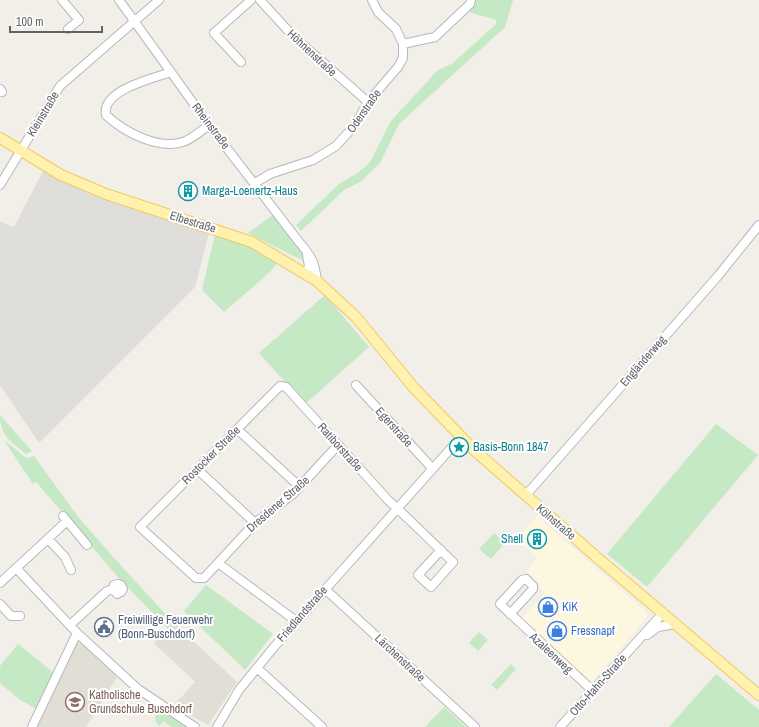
<svg xmlns="http://www.w3.org/2000/svg" width="759" height="727" font-family="'Archivo Narrow',sans-serif">
  <rect width="100%" height="100%" fill="#f1efe8"/>
  <path fill="#fef7e0" d="M 537,516 L 647,613 L 646,619 L 591,683 L 521,619 L 545,593 L 539,587 L 541,584 L 526,571 L 538,558 L 517,539 Z"/>
  <path fill="#e0deda" d="M 43,171 L 102,199 L 209,233 L 195,287 L 39,443 L 0,385 L 0,221 L 14,227 Z"/>
  <path fill="#e1ded6" d="M 173,622 L 237,682 L 208,725 L 179,709 L 181,705 L 177,702 L 195,682 L 154,643 Z
    M 79,643 L 84,644 L 117,677 L 86,727 L 36,727 L 75,644 Z"/>
  <path fill="#c5e8c5" d="M 474,0 L 513,0 L 505,27 L 399,124 L 380,163 L 360,182 L 344,190 L 301,231 L 296,225 L 339,184 L 359,172 L 370,162 L 391,121 L 437,71 L 453,63 L 496,24 L 496,20 L 472,13 L 470,12 Z
    M 274,214 L 283,225 L 282,227 L 285,230 L 286,230 L 303,251 L 306,262 L 248,233 Z
    M 215,234 L 249,246 L 278,262 L 269,273 L 224,312 L 202,290 Z
    M 325,295 L 369,347 L 305,404 L 259,353 Z
    M 0,415 L 32,451 L 26,454 C 11,441 0,436 0,415 Z
    M 716,424 L 758,455 L 647,587 L 607,554 Z
    M 4,440 L 26,458 L 34,456 L 79,518 L 123,568 L 173,622 L 167,628 L 118,577 L 36,482 L 33,484 Z
    M 494,533 L 505,543 L 491,559 L 479,549 Z
    M 206,585 L 273,634 L 245,670 L 184,611 Z
    M 479,632 L 488,640 L 478,651 L 469,643 Z
    M 18,644 L 54,673 L 36,709 L 19,699 L 0,683 L 0,666 Z
    M 511,664 L 516,669 L 497,690 L 491,685 Z
    M 716,674 L 759,710 L 759,727 L 669,727 Z
    M 444,707 L 466,727 L 425,727 Z
    M 160,709 L 162,710 L 188,727 L 171,727 L 163,721 L 160,726 L 156,723 L 155,716 Z"/>
  <g fill="none" stroke-linecap="round" stroke-linejoin="round">
    <defs>
      <path id="minor" d="M 62,0 L 79,20 L 68,29
        M 119,0 L 209,125 L 296,238 C 310,256 314,257 317,281
        M 260,0 L 293,36 L 368,102
        M 403,44 L 435,37 L 470,4 L 471,0
        M 241,62 L 214,33 L 251,0
        M 171,72 C 154,78 101,90 106,115 C 124,132 158,150 183,142 C 192,139 201,131 209,125
        M 0,89 L 2,92
        M 255,183 L 270,174 L 313,160 L 336,146 L 355,125 L 368,102 L 398,67 L 403,58 L 403,44 L 396,29 L 378,12 L 372,0
        M 0,185 L 60,86 L 159,0
        M 306,273 L 309,266 L 307,255
        M 356,385 L 432,468
        M 237,429 L 300,487
        M 197,469 L 255,523
        M 526,495 L 718,276 L 759,225
        M 63,516 L 87,545
        M 48,539 L 65,557 L 71,570
        M 218,563 L 255,523 L 293,494 L 338,445
        M 16,568 L 77,633 L 138,689 L 195,727
        M 0,583 L 67,521
        M 325,589 L 475,727
        M 0,604 L 11,616 L 20,616
        M 510,614 L 533,589 L 533,586 L 526,579 L 522,580 L 500,604 L 593,691
        M 296,621 L 218,563 L 204,578 L 196,578 L 140,527 L 280,386 L 286,387 L 388,500 C 410,520 431,541 453,562 L 431,587 L 418,575 L 441,550
        M 70,625 L 107,591 L 113,589 L 114,585 L 118,584 L 121,585 L 123,589 L 121,592 L 117,594 L 113,589
        M 647,635 L 658,627 L 675,624
        M 257,668 L 322,727
        M 32,727 L 77,633
        M 217,727 L 239,690 L 274,647 L 461,437
        M 560,727 L 663,613"/>
      <path id="major" d="M 0,138 L 61,175 L 106,194 L 252,242 L 317,281 L 356,317 L 414,388 L 474,450 L 600,560 L 759,695"/>
    </defs>
    <use href="#minor" stroke="#b5b8bc" stroke-width="10"/>
    <use href="#major" stroke="#f2c960" stroke-width="12"/>
    <use href="#minor" stroke="#fff" stroke-width="8"/>
    <use href="#major" stroke="#fff2af" stroke-width="10"/>
  </g>
  <defs>
    <symbol id="building-ring" viewBox="-11 -11 22 22"><circle r="9.5" fill="#fff" stroke="#0f9aa8" stroke-width="1.5"/><path d="M-4-6H4V6H1V3H-1V6H-4ZM-2.5-4.3h1.7v1.8h-1.7ZM.8-4.3h1.7v1.8H.8ZM-2.5-1h1.7V.8h-1.7ZM.8-1h1.7V.8H.8Z" fill="#0f9aa8"/></symbol>
    <symbol id="sight-ring" viewBox="-11 -11 22 22"><circle r="9.5" fill="#fff" stroke="#0f9aa8" stroke-width="1.5"/><path d="M0-6L1.8-2.2L6-1.7L2.9 1.2L3.7 5.4L0 3.3L-3.7 5.4L-2.9 1.2L-6-1.7L-1.8-2.2Z" fill="#0f9aa8"/></symbol>
    <symbol id="shop-ring" viewBox="-11 -11 22 22"><circle r="9.5" fill="#fff" stroke="#3f7fe0" stroke-width="1.5"/><path d="M-5-2.5h2.3a2.7 3.5 0 0 1 5.4 0H5L5.5 6h-11ZM-1.5-2.5h3a1.5 2.3 0 0 0-3 0Z" fill="#3f7fe0"/></symbol>
    <symbol id="civic-ring" viewBox="-11 -11 22 22"><circle r="9.5" fill="#fff" stroke="#5c6f8a" stroke-width="1.5"/><path d="M-.6-6.5H3V-4.5H.6V-3L4-1V1h2V6H-6V1h2V-1L-.6-3ZM-1.2 2.5V6h2.4V2.5Z" fill="#5c6f8a"/></symbol>
    <symbol id="school-ring" viewBox="-11 -11 22 22"><circle r="9.5" fill="#fff" stroke="#8d6e63" stroke-width="1.5"/><path d="M0-5L7-2L0 1L-7-2ZM-4 1L0 2.5L4 1V4Q0 6-4 4Z" fill="#8d6e63"/></symbol>
  </defs>
  <g fill-rule="evenodd">
    <use href="#building-ring" x="177" y="180" width="22" height="22"/>
    <use href="#sight-ring" x="448" y="436" width="22" height="22"/>
    <use href="#building-ring" x="526" y="528" width="22" height="22"/>
    <use href="#shop-ring" x="537" y="596" width="22" height="22"/>
    <use href="#civic-ring" x="93" y="616" width="22" height="22"/>
    <use href="#shop-ring" x="546" y="620" width="22" height="22"/>
    <use href="#school-ring" x="64" y="691" width="22" height="22"/>
  </g>
  <g text-anchor="middle" dominant-baseline="central" stroke-width="4" stroke-linejoin="round" paint-order="stroke">
    <g font-size="12" fill="#5f6368" stroke="#fff">
      <text transform="translate(312 53) rotate(43)">Höhnenstraße</text>
      <text transform="translate(364 111) rotate(-55)">Oderstraße</text>
      <text transform="translate(43 114) rotate(-59)">Kleinstraße</text>
      <text transform="translate(211 126) rotate(53)">Rheinstraße</text>
      <text transform="translate(193 222) rotate(17)">Elbestraße</text>
      <text transform="translate(643 361) rotate(-49)">Engländerweg</text>
      <text transform="translate(394 427) rotate(48)">Egerstraße</text>
      <text transform="translate(340 447) rotate(48)">Ratiborstraße</text>
      <text transform="translate(211 455) rotate(-45)">Rostocker Straße</text>
      <text transform="translate(278 504) rotate(-41)">Dresdener Straße</text>
      <text transform="translate(556 522) rotate(41)">Kölnstraße</text>
      <text transform="translate(302 614) rotate(-49)">Friedlandstraße</text>
      <text transform="translate(551 653) rotate(43)">Azaleenweg</text>
      <text transform="translate(400 658) rotate(43)">Lärchenstraße</text>
      <text transform="translate(598 685) rotate(-48)">Otto-Hahn-Straße</text>
    </g>
    <g font-size="12" fill="#0d838f" stroke="#fff" text-anchor="start">
      <text x="202" y="191">Marga-Loenertz-Haus</text>
      <text x="473" y="447">Basis-Bonn 1847</text>
      <text x="523" y="539" text-anchor="end">Shell</text>
    </g>
    <g font-size="12" fill="#366cbe" stroke="#fff" text-anchor="start">
      <text x="562" y="607">KiK</text>
      <text x="571" y="631">Fressnapf</text>
    </g>
    <g font-size="12" fill="#4e5e75" stroke="#fff" text-anchor="start">
      <text x="118" y="620">Freiwillige Feuerwehr<tspan x="118" dy="14">(Bonn-Buschdorf)</tspan></text>
    </g>
    <g font-size="12" fill="#785e54" stroke="#fff" text-anchor="start">
      <text x="89" y="695">Katholische<tspan x="89" dy="14">Grundschule Buschdorf</tspan></text>
    </g>
  </g>
  <path d="M10 26v6h92v-6" fill="none" stroke="#5f6368" stroke-width="2"/>
  <text x="16" y="26" font-size="12" fill="#5f6368" stroke="#ffffff" stroke-width="3" paint-order="stroke">100 m</text>
</svg>
